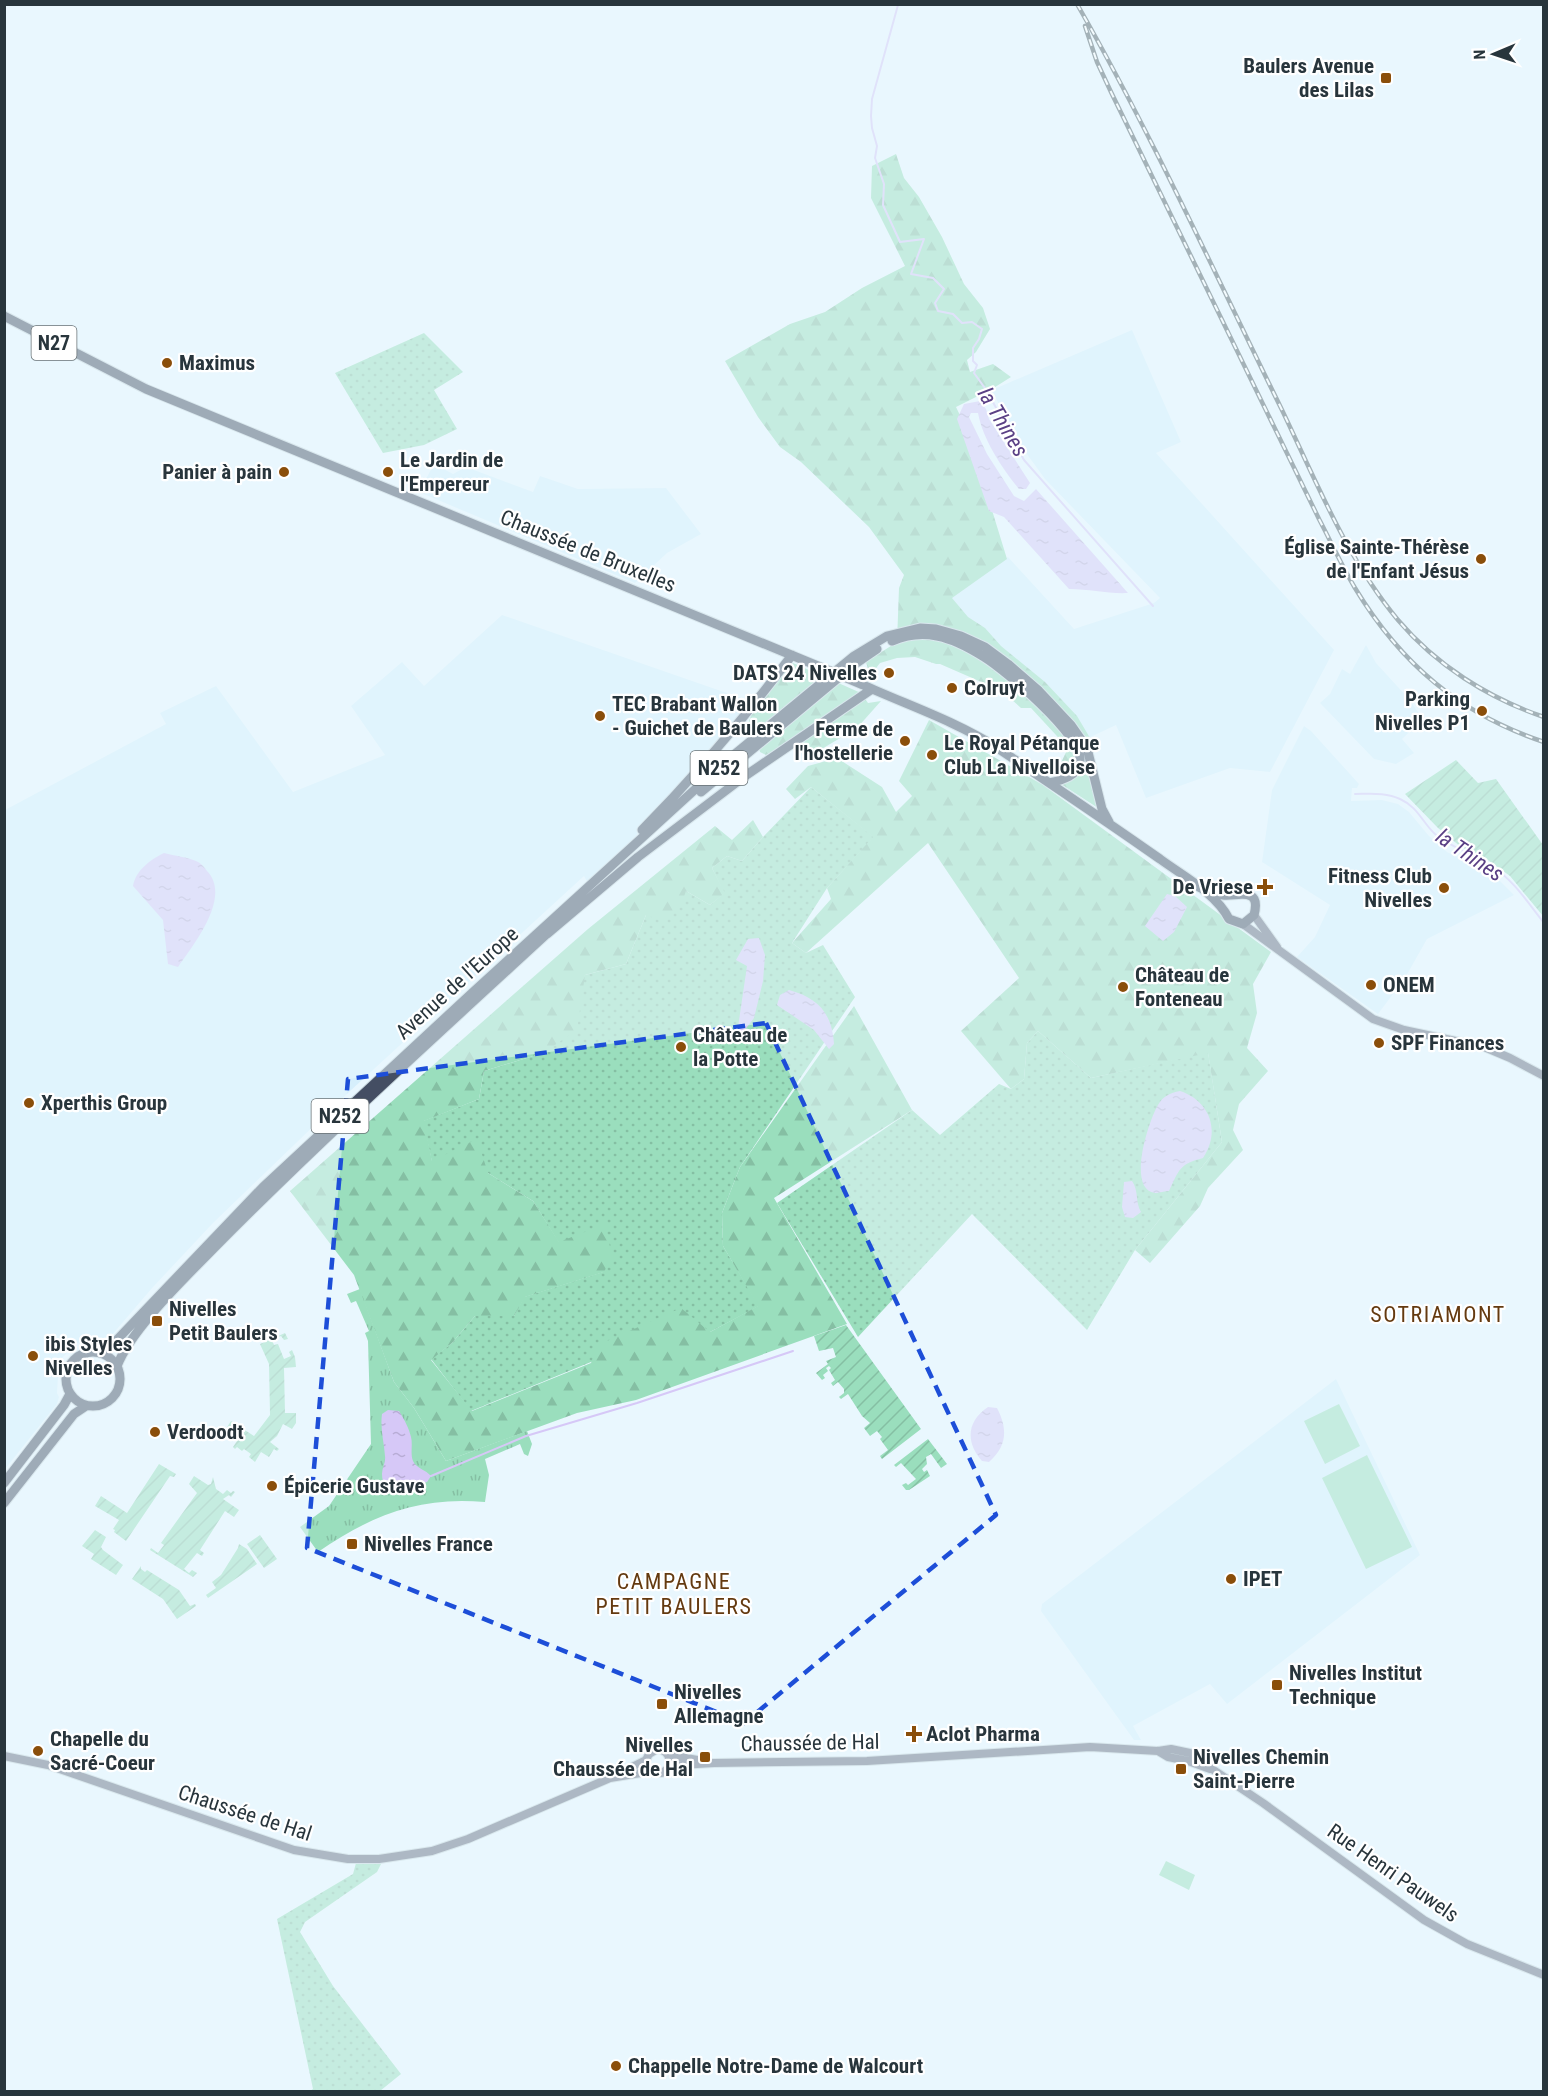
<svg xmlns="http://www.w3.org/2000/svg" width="1548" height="2096" font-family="'Roboto Condensed',sans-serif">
  <defs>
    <pattern id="grass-dots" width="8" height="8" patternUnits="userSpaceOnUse" patternTransform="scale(1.5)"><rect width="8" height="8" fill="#9adebd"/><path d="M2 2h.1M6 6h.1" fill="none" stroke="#85bfa3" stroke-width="1.8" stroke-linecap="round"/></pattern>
    <pattern id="forest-firs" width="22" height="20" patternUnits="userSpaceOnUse" patternTransform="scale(1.5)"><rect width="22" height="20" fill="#9adebd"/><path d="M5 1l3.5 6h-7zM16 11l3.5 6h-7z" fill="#85bfa3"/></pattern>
    <pattern id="park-tufts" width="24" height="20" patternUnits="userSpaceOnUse" patternTransform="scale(1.5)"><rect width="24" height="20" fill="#9adebd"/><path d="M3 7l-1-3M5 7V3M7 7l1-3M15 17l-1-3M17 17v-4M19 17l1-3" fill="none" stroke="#85bfa3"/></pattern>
    <pattern id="garden-furrows" width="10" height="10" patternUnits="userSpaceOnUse" patternTransform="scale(1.5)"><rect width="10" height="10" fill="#9adebd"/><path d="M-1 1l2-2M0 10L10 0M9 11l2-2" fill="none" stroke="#85bfa3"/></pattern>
    <pattern id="water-ripples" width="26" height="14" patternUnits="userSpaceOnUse" patternTransform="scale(1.5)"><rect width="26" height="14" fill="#d6c8f7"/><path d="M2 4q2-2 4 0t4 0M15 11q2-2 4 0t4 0" fill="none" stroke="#b8acd5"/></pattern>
  </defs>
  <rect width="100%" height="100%" fill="#e9f7fe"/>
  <path fill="#d6effc" d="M 1132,330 L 1181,442 L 1156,453 L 1334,650 L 1270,772 L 1230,768 L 1146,798 L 1116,725 L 1084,740 L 944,598 L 1008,557 L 1074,629 L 1154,603 L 1160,598 L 1045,479 L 1016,439 L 992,390 Z
    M 434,464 L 453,474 L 466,467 L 533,492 L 540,476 L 578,489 L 666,488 L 701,534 L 667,553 L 635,583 L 419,492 Z
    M 502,615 L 744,699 L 747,712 L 590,887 L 584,876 L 349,1092 L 213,1223 L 153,1287 L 105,1343 L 77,1343 L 59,1361 L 57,1393 L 59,1397 L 57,1404 L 5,1469 L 5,810 L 166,724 L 160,713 L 216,686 L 293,792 L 385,755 L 351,706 L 402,662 L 424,686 Z
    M 1366,645 L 1376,663 L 1408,698 L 1423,719 L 1402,739 L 1414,753 L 1396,764 L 1374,759 L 1320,703 L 1330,694 L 1342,669 L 1350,674 Z
    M 1304,726 L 1311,731 L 1359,784 L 1357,788 L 1352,788 L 1351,801 L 1382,800 L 1398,804 L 1409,812 L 1429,836 L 1447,852 L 1494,875 L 1514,895 L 1427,939 L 1405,978 L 1378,1014 L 1297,957 L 1315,937 L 1330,905 L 1262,862 L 1272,790 Z
    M 1336,1379 L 1420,1555 L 1227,1704 L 1210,1684 L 1133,1726 L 1141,1740 L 1134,1740 L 1041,1611 L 1042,1604 Z"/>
  <path fill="url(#grass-dots)" d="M 424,333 L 463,372 L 434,390 L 457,429 L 424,445 L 383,453 L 335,373 Z
    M 811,787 L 874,837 L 827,888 L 792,943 L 806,953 L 823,945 L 855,997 L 740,1167 L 722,1213 L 723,1246 L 759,1306 L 710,1332 L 591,1362 L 471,1411 L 431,1359 L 452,1343 L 475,1316 L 514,1316 L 524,1297 L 603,1272 L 559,1243 L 533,1201 L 488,1173 L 432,1162 L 423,1121 L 479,1099 L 484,1071 L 543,1053 L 585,975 L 626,964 L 646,915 L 686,891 L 710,905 L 724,893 L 712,868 L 727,856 L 742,861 L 763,837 Z
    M 1038,1031 L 1091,1078 L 1208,1052 L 1222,1142 L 1135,1250 L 1087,1330 L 972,1214 L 858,1337 L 777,1203 L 912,1110 L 940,1135 L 999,1084 L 1011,1089 L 1024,1079 L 1027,1043 Z
    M 356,1863 L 381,1864 L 377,1872 L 305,1922 L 300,1932 L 333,1986 L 401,2074 L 380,2091 L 310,2091 L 313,2089 L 277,1919 L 353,1874 Z"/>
  <path fill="url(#forest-firs)" d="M 896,154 L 904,178 L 919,197 L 942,237 L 964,284 L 983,308 L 990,329 L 976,352 L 967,360 L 970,372 L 993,364 L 1011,377 L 992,389 L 956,407 L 968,432 L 1007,559 L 952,598 L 968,617 L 985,628 L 1001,646 L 1045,682 L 1077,716 L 1093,743 L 1071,770 L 1060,776 L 1059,767 L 1068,748 L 1031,708 L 1021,708 L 1002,691 L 940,664 L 936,664 L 915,657 L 897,658 L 880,663 L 870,676 L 866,662 L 897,642 L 899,588 L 904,575 L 869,527 L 801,462 L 780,447 L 758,417 L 725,361 L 790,324 L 825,312 L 862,288 L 905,266 L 871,198 L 872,166 Z
    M 793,663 L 861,693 L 868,703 L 881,701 L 857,728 L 815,753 L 798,737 L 766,755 L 760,752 L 754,730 L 747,729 C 752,702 776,682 793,663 Z
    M 929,720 L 1043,785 L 1271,952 L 1253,984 L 1257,1013 L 1247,1048 L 1268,1071 L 1239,1104 L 1233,1130 L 1243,1150 L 1208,1188 L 1200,1206 L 1150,1263 L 1135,1250 L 1222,1142 L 1208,1053 L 1091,1078 L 1038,1031 L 1027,1043 L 1024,1079 L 1011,1089 L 961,1031 L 1019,978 L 928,843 L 806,953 L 792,943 L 831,899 L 827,888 L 873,837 L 811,787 L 795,799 L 786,789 L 808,766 L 837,758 L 882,787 L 896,812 L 912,796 L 899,781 Z
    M 1086,757 L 1098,808 L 1061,784 L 1076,777 Z
    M 753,820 L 763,837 L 742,861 L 727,856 L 712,868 L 725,893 L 710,905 L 686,891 L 681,905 L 661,921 L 646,915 L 626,964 L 585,975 L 577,1030 L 543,1053 L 484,1071 L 479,1099 L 424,1121 L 432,1161 L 477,1139 L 488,1173 L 533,1201 L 559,1242 L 605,1224 L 612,1256 L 604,1272 L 525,1297 L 514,1316 L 475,1316 L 452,1343 L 431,1360 L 472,1411 L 591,1363 L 598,1345 L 681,1308 L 710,1332 L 758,1306 L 723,1246 L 722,1213 L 740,1167 L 854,1006 L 912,1110 L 774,1198 L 847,1324 L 636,1400 L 577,1413 L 446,1461 L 414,1408 L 394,1382 L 354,1275 L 290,1191 L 588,929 L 715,826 L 732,840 Z"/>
  <path fill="url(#park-tufts)" d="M 360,1289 L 394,1382 L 414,1408 L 446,1461 L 527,1431 L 532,1444 L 528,1456 L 524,1454 L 520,1444 L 485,1459 L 489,1475 L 485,1502 C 419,1496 372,1515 318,1552 L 300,1527 L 329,1506 L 371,1444 L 368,1341 L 365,1333 L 369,1331 L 356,1301 L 351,1303 L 347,1294 Z"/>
  <path fill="url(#garden-furrows)" d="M 1456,760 L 1478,783 L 1496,779 L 1543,845 L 1543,916 L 1510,876 L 1485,858 L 1461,847 L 1438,828 L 1405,794 Z
    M 846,1325 L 921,1429 L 882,1459 L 880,1456 L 888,1450 L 880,1439 L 882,1437 L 877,1431 L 870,1436 L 864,1428 L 870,1423 L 862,1416 L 848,1394 L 841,1399 L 839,1397 L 844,1393 L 844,1389 L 838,1382 L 833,1386 L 831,1383 L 835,1380 L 829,1370 L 831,1368 L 829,1366 L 826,1368 L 828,1371 L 823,1375 L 825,1378 L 822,1380 L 816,1373 L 828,1364 L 826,1361 L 836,1357 L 833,1348 L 819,1351 L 814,1336 Z
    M 285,1333 L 288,1339 L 284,1340 L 281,1336 L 272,1340 L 274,1345 L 278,1344 L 284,1359 L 291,1356 L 289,1352 L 292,1350 L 295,1357 L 296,1367 L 284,1368 L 285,1413 L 296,1413 L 296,1423 L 292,1429 L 283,1424 L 277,1436 L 270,1442 L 279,1449 L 277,1451 L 274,1449 L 269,1457 L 261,1452 L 255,1462 L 249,1457 L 251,1454 L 244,1449 L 242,1451 L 237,1447 L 235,1449 L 233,1447 L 237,1441 L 224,1432 L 231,1421 L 254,1436 L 270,1415 L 269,1364 L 260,1344 Z
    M 928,1439 L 947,1464 L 941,1468 L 931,1454 L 926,1457 L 927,1464 L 922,1469 L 924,1472 L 927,1470 L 930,1476 L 909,1490 L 906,1490 L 902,1485 L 906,1483 L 908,1485 L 916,1479 L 901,1463 L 896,1467 L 894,1465 Z
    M 159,1464 L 176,1474 L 174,1477 L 170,1476 L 126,1541 L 114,1532 L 115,1530 L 113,1529 L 119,1520 L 95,1506 L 101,1496 L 127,1513 Z
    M 194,1476 L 208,1485 L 211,1484 L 213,1477 L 216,1489 L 223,1494 L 227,1490 L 231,1493 L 233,1491 L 235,1492 L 231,1497 L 229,1495 L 223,1499 L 239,1510 L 234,1517 L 225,1511 L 200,1550 L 204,1553 L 202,1556 L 197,1553 L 184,1569 L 189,1573 L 192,1570 L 197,1573 L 193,1577 L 150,1550 L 151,1548 L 158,1553 L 164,1545 L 161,1543 L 197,1493 L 189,1484 Z
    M 95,1530 L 106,1537 L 101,1547 L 103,1550 L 123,1565 L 116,1575 L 91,1559 L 94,1554 L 82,1546 Z
    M 260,1535 L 277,1559 L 264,1568 L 247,1544 Z
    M 239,1544 L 247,1549 L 257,1564 L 208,1598 L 206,1595 L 216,1588 L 212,1582 L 221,1575 L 238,1548 Z
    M 141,1566 L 141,1569 L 145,1572 L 147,1570 L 179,1590 L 190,1606 L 195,1604 L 196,1606 L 177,1619 L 163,1599 L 132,1579 Z"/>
  <path fill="#9adebd" d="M 1339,1404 L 1360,1446 L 1325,1464 L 1304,1421 Z
    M 1367,1455 L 1412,1547 L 1366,1569 L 1322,1478 Z
    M 1166,1861 L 1195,1875 L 1189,1890 L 1159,1875 Z"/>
  <path fill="url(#water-ripples)" d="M 980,401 L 986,409 L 989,419 L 1030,483 L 1026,489 L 1019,489 C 1002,468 983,440 978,413 L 971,413 L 969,417 L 987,454 L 1014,496 L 1024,501 L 1036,489 L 1128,593 C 1108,594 1089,589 1069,589 L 1004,517 L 989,511 L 957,419 L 964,404 Z
    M 164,853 C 175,856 187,857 196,861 C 201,863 204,867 207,871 C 232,897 194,944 178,967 L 168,964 L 163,920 L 133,886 C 136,870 150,860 164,853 Z
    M 1167,894 L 1175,896 L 1187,907 L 1174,932 L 1163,941 L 1145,926 Z
    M 759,938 L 765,955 L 763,981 L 754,1018 L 736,1041 L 747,966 L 736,960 L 748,939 Z
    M 789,990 C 818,998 832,1013 834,1044 L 829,1049 L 814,1030 L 777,1005 L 780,995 Z
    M 1180,1091 C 1210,1101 1221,1131 1203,1158 C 1179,1164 1179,1170 1169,1191 C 1165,1191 1159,1193 1155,1193 C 1126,1189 1149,1120 1158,1105 C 1163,1096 1170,1093 1180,1091 Z
    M 1132,1181 C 1139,1191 1135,1202 1141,1212 L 1133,1218 L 1125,1217 L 1122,1207 L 1124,1182 Z
    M 988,1407 L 997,1408 C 1008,1429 1007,1446 989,1462 L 982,1461 C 965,1442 967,1421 988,1407 Z
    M 388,1410 L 399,1411 C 404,1419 409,1428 411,1437 C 413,1445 410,1453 413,1461 C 416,1468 426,1470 431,1476 L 427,1482 C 414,1486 382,1500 382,1474 C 382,1468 386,1462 385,1456 C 384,1442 380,1429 382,1414 Z"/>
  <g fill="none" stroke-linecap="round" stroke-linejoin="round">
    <path stroke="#d6c8f7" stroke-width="2" d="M 898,5 L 872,99 L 871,116 L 872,128 L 877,146 L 875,158 L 884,184 L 883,205 L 900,242 L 924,239 L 911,274 L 933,278 L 944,289 L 935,303 L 938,311 L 953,314 L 962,323 L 972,322 L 982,329 L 979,339 L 973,348 L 973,361 L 977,365 L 974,373 L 987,391 L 1024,460 L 1153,606
      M 1355,794 C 1369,794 1386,792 1400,799 C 1418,807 1422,822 1435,834 C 1452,848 1473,854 1491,866 C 1513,879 1528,903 1544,923
      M 431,1476 L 526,1436 L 637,1403 L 793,1351"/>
    <defs>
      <path id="secondary" d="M 1254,915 L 1277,947
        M 1243,924 L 1373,1019 L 1404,1030 L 1484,1047 L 1510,1058 L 1544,1076
        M 1158,1751 L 1168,1757 L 1188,1761 L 1210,1769
        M 669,1755 L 703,1761
        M 4,1756 L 48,1765 L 294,1850 L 348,1859 L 379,1859 L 432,1851 L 468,1839 L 610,1778 L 646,1760 L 649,1754 L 657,1749 C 667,1750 672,1758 669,1768
        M 610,1778 L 647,1772 L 662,1773 L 669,1768 L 680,1765 L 714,1763 L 867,1761 L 1090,1747 L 1158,1751 L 1171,1749 L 1190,1753 L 1204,1761 L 1212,1769 L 1263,1803 L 1424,1920 L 1467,1944 L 1544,1975"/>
      <path id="primary" d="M 4,316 L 146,389 L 830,671
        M 892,641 C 906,635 922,633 937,636 C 953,639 970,648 984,657 C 1005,670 1082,735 1080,760 C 1079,776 1062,780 1049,783
        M 861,684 C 907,705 953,720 996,747 C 1051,784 1106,821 1160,859 C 1183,876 1216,893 1229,919 L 1243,924 L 1254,915 C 1262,885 1236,897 1223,895 C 1214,894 1206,891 1199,887
        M 701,792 L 855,664 L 877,649
        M 642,830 C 696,775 746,716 792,655
        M 547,934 L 638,857 L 745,776 L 872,689
        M66 1379a27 27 0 1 1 54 0a27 27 0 1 1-54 0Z
        M 100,1353 L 112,1345 L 263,1187 L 472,993 L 724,763 L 854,656 L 887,636 L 920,628 L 936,629 L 961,636 L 985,647 L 1008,664 L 1039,691 L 1071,725 L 1087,748 L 1102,809 L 1109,822
        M 117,1366 C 132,1328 186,1277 215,1247 C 323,1138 437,1035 550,931
        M 4,1483 L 64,1405 L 70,1394
        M 4,1503 L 74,1414 L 86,1406"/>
    </defs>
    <use href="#secondary" stroke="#c6d4db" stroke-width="10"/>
    <use href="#primary" stroke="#c6d4db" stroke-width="11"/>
    <use href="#secondary" stroke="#646c7e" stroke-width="8"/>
    <use href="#primary" stroke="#444e63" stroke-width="9"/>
    <defs>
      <path id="rail" d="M 1077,4 C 1152,135 1215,274 1282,410 C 1316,481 1347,559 1398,620 C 1436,665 1488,698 1544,717
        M 1085,26 L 1097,62 L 1111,92 L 1319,519 C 1331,542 1342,566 1355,588 C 1401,664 1460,714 1544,742"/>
    </defs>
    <use href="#rail" stroke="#515e65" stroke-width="4.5"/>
    <use href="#rail" stroke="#fff" stroke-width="2" stroke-dasharray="7" stroke-linecap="butt"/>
    <defs>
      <path id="primary-bridge" d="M 830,671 L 861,684"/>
    </defs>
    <use href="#primary-bridge" stroke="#c6d4db" stroke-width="11" stroke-linecap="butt"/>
    <use href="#primary-bridge" stroke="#444e63" stroke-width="9"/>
  </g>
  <path d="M0 0H1548V2096H0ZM 766,1023 L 996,1515 L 744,1723 L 307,1548 L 348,1079 Z" fill="#e9f7fe" fill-opacity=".55" fill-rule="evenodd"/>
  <path fill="none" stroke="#1d4ed8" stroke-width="4.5" stroke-dasharray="12 8" stroke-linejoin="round" d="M 766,1023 L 996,1515 L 744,1723 L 307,1548 L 348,1079 Z"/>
  <g fill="#8a4e0a" stroke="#fff" stroke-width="2">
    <rect x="1380" y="72" width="12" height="12" rx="3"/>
    <circle cx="167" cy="363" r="6"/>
    <circle cx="284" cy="472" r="6"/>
    <circle cx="388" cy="472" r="6"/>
    <circle cx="1481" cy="559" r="6"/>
    <circle cx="889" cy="673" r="6"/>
    <circle cx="952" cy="688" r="6"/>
    <circle cx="1482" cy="711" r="6"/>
    <circle cx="600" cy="716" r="6"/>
    <circle cx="905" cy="741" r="6"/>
    <circle cx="932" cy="755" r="6"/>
    <path d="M1262 878h6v6h6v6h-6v6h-6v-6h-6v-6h6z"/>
    <circle cx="1444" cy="888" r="6"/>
    <circle cx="1371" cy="985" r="6"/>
    <circle cx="1123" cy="987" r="6"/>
    <circle cx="1379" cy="1043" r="6"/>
    <circle cx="681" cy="1047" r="6"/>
    <circle cx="29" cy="1103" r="6"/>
    <rect x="151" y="1315" width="12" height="12" rx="3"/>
    <circle cx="33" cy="1356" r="6"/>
    <circle cx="155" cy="1432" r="6"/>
    <circle cx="272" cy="1486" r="6"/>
    <rect x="346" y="1538" width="12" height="12" rx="3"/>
    <circle cx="1231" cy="1579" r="6"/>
    <rect x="1271" y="1679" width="12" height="12" rx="3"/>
    <rect x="656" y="1698" width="12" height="12" rx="3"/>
    <path d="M911 1725h6v6h6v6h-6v6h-6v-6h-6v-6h6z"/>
    <circle cx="38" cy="1751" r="6"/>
    <rect x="699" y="1751" width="12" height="12" rx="3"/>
    <rect x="1175" y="1763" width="12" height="12" rx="3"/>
    <circle cx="616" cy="2066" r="6"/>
  </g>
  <g text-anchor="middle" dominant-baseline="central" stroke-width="4.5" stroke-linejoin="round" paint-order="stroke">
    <g fill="#fff" stroke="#687276" stroke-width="1.5">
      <rect x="31.5" y="326" width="45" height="34" rx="4.5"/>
      <rect x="690.5" y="751" width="57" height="34" rx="4.5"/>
      <rect x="311.5" y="1099" width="57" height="34" rx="4.5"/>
    </g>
    <g font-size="20" font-weight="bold" fill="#28353c">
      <text x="54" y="343">N27</text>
      <text x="719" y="768">N252</text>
      <text x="340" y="1116">N252</text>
    </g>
    <g font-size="21" font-weight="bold" fill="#28353c" stroke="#fff" text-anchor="start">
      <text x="1374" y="66" text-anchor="end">Baulers Avenue<tspan x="1374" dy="24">des Lilas</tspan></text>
      <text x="179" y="363">Maximus</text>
      <text x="400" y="460">Le Jardin de<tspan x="400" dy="24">l'Empereur</tspan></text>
      <text x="272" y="472" text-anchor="end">Panier à pain</text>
      <text x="1469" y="547" text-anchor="end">Église Sainte-Thérèse<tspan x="1469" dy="24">de l'Enfant Jésus</tspan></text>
      <text x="877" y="673" text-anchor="end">DATS 24 Nivelles</text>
      <text x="964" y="688">Colruyt</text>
      <text x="1470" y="699" text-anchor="end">Parking<tspan x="1470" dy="24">Nivelles P1</tspan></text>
      <text x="612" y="704">TEC Brabant Wallon<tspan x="612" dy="24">- Guichet de Baulers</tspan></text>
      <text x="893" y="729" text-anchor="end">Ferme de<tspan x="893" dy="24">l'hostellerie</tspan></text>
      <text x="944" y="743">Le Royal Pétanque<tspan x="944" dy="24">Club La Nivelloise</tspan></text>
      <text x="1432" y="876" text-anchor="end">Fitness Club<tspan x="1432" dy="24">Nivelles</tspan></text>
      <text x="1253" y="887" text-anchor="end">De Vriese</text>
      <text x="1135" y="975">Château de<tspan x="1135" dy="24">Fonteneau</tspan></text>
      <text x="1383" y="985">ONEM</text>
      <text x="693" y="1035">Château de<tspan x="693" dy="24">la Potte</tspan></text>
      <text x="1391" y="1043">SPF Finances</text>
      <text x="41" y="1103">Xperthis Group</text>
      <text x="169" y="1309">Nivelles<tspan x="169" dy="24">Petit Baulers</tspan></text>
      <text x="45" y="1344">ibis Styles<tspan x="45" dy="24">Nivelles</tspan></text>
      <text x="167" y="1432">Verdoodt</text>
      <text x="284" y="1486">Épicerie Gustave</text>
      <text x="364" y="1544">Nivelles France</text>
      <text x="1243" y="1579">IPET</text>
      <text x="1289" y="1673">Nivelles Institut<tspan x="1289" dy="24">Technique</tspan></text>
      <text x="674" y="1692">Nivelles<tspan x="674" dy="24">Allemagne</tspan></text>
      <text x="926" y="1734">Aclot Pharma</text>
      <text x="50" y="1739">Chapelle du<tspan x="50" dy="24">Sacré-Coeur</tspan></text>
      <text x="693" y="1745" text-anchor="end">Nivelles<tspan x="693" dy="24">Chaussée de Hal</tspan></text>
      <text x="1193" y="1757">Nivelles Chemin<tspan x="1193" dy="24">Saint-Pierre</tspan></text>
      <text x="628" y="2066">Chappelle Notre-Dame de Walcourt</text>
    </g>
    <g font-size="21" fill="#28353c" stroke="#fff">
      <text transform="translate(588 551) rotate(22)">Chaussée de Bruxelles</text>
      <text transform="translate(457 983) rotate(-42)">Avenue de l'Europe</text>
      <text transform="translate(810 1743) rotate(-1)">Chaussée de Hal</text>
      <text transform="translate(245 1813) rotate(18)">Chaussée de Hal</text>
      <text transform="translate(1393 1873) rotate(35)">Rue Henri Pauwels</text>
    </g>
    <g font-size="22" font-style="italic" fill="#5a4085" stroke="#fff">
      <text transform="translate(1003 422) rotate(59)">la Thines</text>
      <text transform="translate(1470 855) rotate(34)">la Thines</text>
    </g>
    <g font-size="22" letter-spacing="1.5" fill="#643a10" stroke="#fff">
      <text x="1438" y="1314">SOTRIAMONT</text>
      <text x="674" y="1581">CAMPAGNE<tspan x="674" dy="25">PETIT BAULERS</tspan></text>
    </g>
  </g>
  <rect width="1548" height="2096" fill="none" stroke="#28353c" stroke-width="12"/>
  <g transform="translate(1494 54) rotate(268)" stroke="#ffffff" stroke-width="4.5" paint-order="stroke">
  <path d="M0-4.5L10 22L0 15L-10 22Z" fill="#28353c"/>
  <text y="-9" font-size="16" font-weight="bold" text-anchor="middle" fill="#28353c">N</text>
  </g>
</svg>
